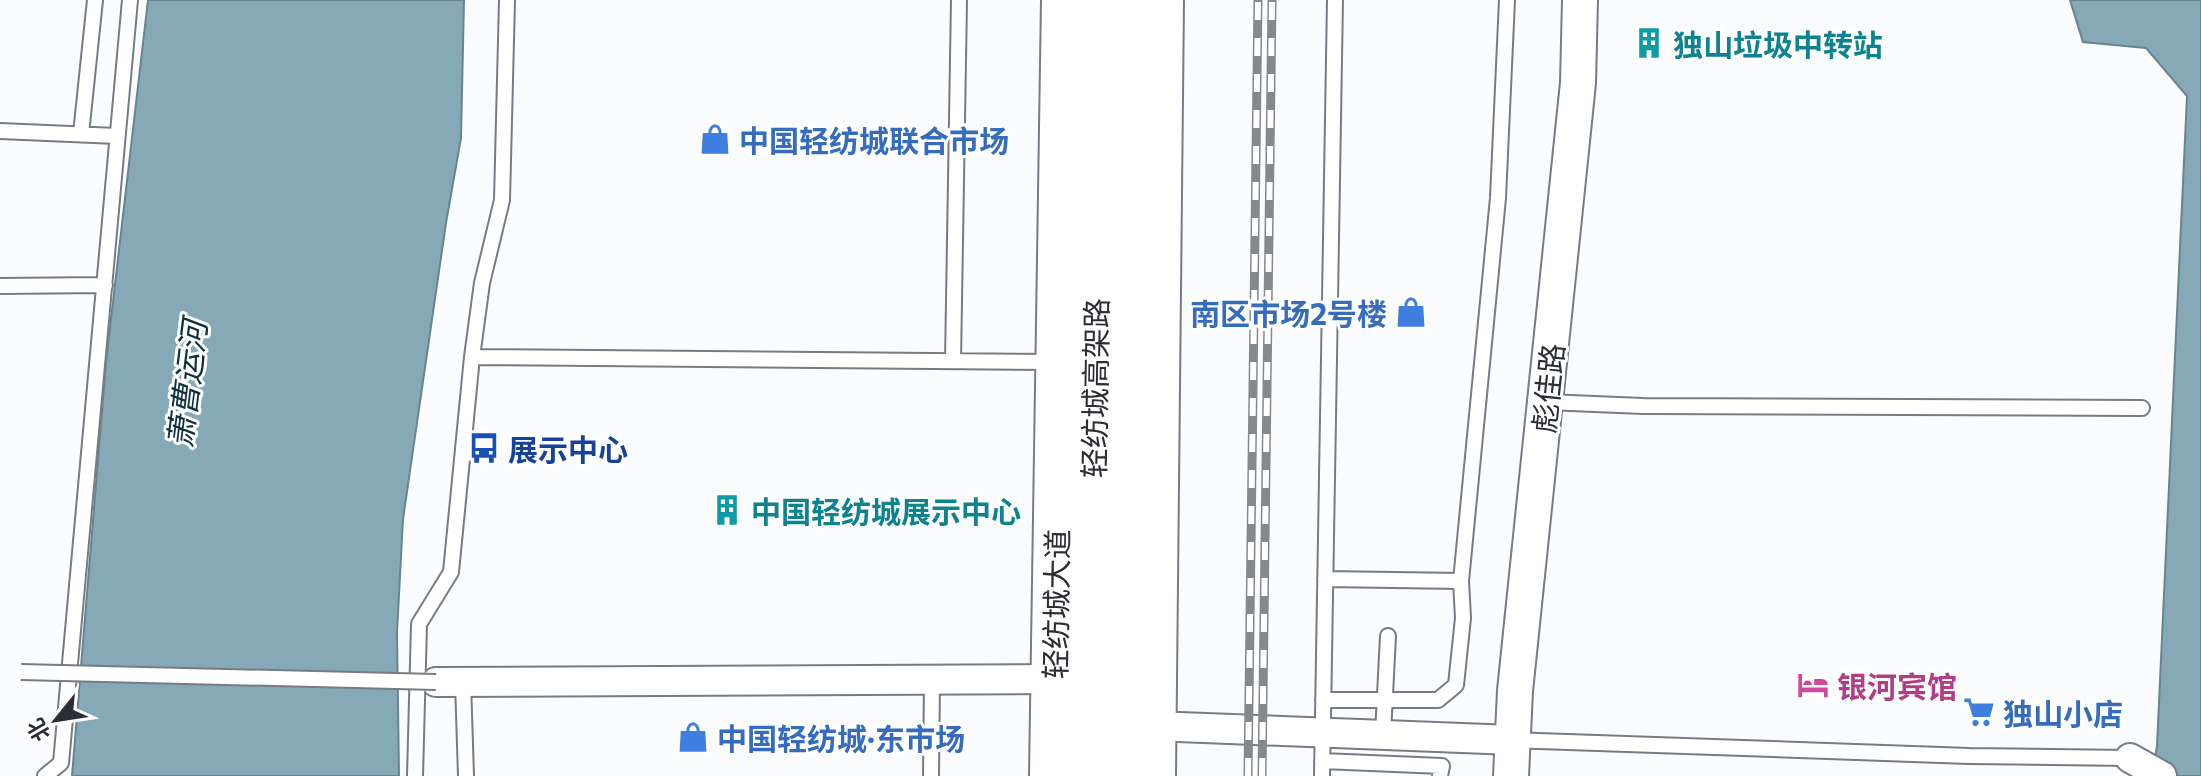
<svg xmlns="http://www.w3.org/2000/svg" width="2201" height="776" font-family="Commissioner,'Noto Sans SC',sans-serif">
  <rect width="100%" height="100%" fill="#fafcfe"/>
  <path fill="#85a9b7" stroke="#6a848f" stroke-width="2" d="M 148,0 L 464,0 L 461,138 L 446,223 L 403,519 L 397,632 L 399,776 L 72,776 L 106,362 Z
    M 2070,0 L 2201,0 L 2201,776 L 2152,776 L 2157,746 L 2187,96 L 2146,48 L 2083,42 Z"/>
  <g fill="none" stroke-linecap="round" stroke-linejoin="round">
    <defs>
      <path id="service" d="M 0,131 L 117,136
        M 81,134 L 95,0
        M 0,286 L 105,285
        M 472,357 L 1055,362
        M 953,361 L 959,0
        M 1546,402 L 1643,406 L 2142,408
        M 1325,579 L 1461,581
        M 463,682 L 466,776
        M 1323,700 L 1438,700 L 1456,685 L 1463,618 L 1461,581 L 1498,198 L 1507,0
        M 1383,734 L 1388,636
        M 1513,740 L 1969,756 L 2130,758
        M 1322,761 L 1442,766 L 1440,776
        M 45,776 L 61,763 L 130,0
        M 415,776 L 419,624 L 451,572 L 472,357 L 482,283 L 502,200 L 507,0
        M 931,776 L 932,679
        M 1322,776 L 1335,0"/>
      <path id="minor" d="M 436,682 L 1053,679
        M 1153,726 L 1513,740
        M 2130,758 L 2162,776"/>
      <path id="tertiary" d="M 1511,776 L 1515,691 L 1578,83 L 1580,0"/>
      <path id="primary" d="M 1052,776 L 1064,0
        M 1153,776 L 1161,0"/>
      <path id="trunk" d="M 1087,776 L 1100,0
        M 1129,776 L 1139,0"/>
    </defs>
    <use href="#service" stroke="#757c85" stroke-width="18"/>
    <use href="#minor" stroke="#757c85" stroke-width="32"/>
    <use href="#tertiary" stroke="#757c85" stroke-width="38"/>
    <use href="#primary" stroke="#757c85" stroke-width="48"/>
    <use href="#trunk" stroke="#757c85" stroke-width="48"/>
    <use href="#service" stroke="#fff" stroke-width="14"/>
    <use href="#minor" stroke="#fff" stroke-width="28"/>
    <use href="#tertiary" stroke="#fff" stroke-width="34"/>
    <use href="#primary" stroke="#fff" stroke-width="44"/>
    <use href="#trunk" stroke="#fff" stroke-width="44"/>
    <defs>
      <path id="rail" d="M 1248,776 L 1258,0
        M 1262,776 L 1272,0"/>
    </defs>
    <use href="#rail" stroke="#86898c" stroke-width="9"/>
    <use href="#rail" stroke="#fff" stroke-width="6" stroke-dasharray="18" stroke-linecap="butt"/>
    <defs>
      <path id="service-bridge" d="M 21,672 L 436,682"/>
    </defs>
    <use href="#service-bridge" stroke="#757c85" stroke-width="18" stroke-linecap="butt"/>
    <use href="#service-bridge" stroke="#fff" stroke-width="14"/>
  </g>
  <defs>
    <symbol id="building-bare" viewBox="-9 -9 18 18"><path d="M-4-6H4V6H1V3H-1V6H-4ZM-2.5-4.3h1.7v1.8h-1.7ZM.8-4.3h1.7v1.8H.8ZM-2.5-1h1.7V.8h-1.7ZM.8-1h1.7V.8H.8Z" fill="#0f9aa8" stroke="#fff" stroke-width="2.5" paint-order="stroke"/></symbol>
    <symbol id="shop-bare" viewBox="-9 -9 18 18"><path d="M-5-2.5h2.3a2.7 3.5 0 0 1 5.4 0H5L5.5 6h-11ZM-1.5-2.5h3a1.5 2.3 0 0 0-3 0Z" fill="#3f7fe0" stroke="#fff" stroke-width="2.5" paint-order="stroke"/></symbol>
    <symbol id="bus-bare" viewBox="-9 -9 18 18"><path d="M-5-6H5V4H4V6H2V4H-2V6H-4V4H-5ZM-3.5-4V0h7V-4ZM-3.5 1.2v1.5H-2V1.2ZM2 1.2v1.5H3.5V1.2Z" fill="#1a4fb4" stroke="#fff" stroke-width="2.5" paint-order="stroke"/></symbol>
    <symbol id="hotel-bare" viewBox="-9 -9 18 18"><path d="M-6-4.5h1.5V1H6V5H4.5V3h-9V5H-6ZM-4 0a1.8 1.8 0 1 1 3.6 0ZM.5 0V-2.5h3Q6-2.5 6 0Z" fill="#d1479c" stroke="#fff" stroke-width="2.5" paint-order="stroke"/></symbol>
    <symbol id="supermarket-bare" viewBox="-9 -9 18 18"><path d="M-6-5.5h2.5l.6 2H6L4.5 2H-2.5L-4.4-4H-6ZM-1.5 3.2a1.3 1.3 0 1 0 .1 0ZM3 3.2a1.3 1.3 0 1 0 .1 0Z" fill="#3f7fe0" stroke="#fff" stroke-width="2.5" paint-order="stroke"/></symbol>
  </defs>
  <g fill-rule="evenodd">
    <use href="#building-bare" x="1627" y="21" width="44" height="44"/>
    <use href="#shop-bare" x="693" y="117" width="44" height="44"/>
    <use href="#shop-bare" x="1389" y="290" width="44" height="44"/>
    <use href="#bus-bare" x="462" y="426" width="44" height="44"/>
    <use href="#building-bare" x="705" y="488" width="44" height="44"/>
    <use href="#hotel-bare" x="1791" y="663" width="44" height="44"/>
    <use href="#supermarket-bare" x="1957" y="690" width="44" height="44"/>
    <use href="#shop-bare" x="671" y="715" width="44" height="44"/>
  </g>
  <g text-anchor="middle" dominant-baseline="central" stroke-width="6" stroke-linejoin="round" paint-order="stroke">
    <g font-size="30" font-weight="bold" fill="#0d838f" stroke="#fff" text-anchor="start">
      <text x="1673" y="43">独山垃圾中转站</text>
      <text x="751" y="510">中国轻纺城展示中心</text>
    </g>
    <g font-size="30" font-weight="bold" fill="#366cbe" stroke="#fff" text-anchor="start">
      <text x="739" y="139">中国轻纺城联合市场</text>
      <text x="1387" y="312" text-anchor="end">南区市场2号楼</text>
      <text x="2003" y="712">独山小店</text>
      <text x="717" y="737">中国轻纺城·东市场</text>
    </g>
    <g font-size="30" fill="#2b2e32" stroke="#fff">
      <text transform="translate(1094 388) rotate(-89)">轻纺城高架路</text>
      <text transform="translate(1547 388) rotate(-84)">彪佳路</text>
      <text transform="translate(1055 604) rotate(-89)">轻纺城大道</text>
    </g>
    <g font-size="30" font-weight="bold" fill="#164399" stroke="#fff" text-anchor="start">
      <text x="508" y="448">展示中心</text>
    </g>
    <g font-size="30" font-weight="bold" fill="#b23c85" stroke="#fff" text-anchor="start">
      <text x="1837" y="685">银河宾馆</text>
    </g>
    <g font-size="32" font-style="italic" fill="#0f323e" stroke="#fff">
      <text transform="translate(186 384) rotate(-83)">萧曹运河</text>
    </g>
  </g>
  <g transform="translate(56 720) rotate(240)" stroke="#ffffff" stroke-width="6" paint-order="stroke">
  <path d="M0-6L14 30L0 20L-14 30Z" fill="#2b2e32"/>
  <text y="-12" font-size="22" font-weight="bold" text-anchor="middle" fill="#2b2e32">北</text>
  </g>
</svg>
